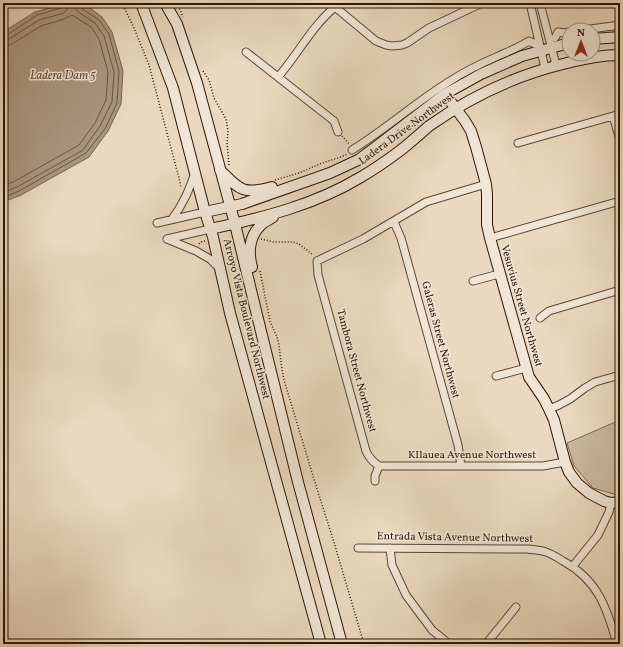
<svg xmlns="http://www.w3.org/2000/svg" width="623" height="647" font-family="Vollkorn,serif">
  <rect width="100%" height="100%" fill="#ead9c0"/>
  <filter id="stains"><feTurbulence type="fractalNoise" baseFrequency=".005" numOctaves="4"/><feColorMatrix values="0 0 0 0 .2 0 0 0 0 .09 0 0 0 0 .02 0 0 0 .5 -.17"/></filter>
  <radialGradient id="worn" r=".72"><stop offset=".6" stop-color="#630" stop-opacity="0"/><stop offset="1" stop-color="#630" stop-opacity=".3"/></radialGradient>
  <path fill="#cab8a0" stroke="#7c6652" d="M 620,420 L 620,495 L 617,495 L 593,488 L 574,466 L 567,443 Z"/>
  <path fill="#aa9680" stroke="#78624e" d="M 66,3 L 74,3 L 86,5 L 102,17 L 112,32 L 123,71 L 121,104 L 108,131 L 89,157 L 21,195 L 3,202 L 3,32 L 35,12 Z"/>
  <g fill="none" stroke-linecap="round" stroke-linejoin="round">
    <path stroke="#6c5642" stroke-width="1" d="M 3,35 L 7,35 L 37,15 L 61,8 L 63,6 L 64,3
      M 3,41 L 9,39 L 39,20 L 64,13 L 68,8 L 69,3
      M 3,47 L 12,44 L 41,26 L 64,19 L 72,15 L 91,27 L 99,39 L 108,72 L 106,100 L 95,123 L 79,145 L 15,181 L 3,186
      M 3,193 L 17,187 L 83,150 L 100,126 L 112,102 L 114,72 L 104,36 L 95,23 L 77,11 L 75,7 L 74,3
      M 3,198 L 19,191 L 86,153 L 105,129 L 117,103 L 119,71 L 109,34 L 99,20 L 81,8 L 79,3"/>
    <defs>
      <path id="street" d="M 530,3 L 545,68
        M 540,3 L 556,65
        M 335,7 L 376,41 L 386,45 L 392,46 L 402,45 L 407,43 L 429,28 L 482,3
        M 583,30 L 620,25
        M 555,38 L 558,32 L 564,33 L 569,32
        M 246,52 L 334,121 L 338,132
        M 278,77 C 299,53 314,22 340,3
        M 613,116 L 620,140
        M 518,143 L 620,114
        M 352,150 C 386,129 416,102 450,81 C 464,72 480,64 496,57 C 507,52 518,48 529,41 L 535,44
        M 172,219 C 184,203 188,192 195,173
        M 394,222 L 401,238 L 458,445 L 461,466
        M 157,223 L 205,212
        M 490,238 L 620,201
        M 167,239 L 196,251 L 210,259 L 220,269
        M 167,239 L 210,229
        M 473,281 L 499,274
        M 540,318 L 549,311 L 620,290
        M 496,376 L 526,368
        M 549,409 L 559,405 L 570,399 L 585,388 L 595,382 L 620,375
        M 379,466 L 543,466 L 565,462
        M 375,481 L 375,476 L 379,466 C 373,462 369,458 366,451 L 318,275 L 317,261 L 363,239 L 426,202 L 486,184
        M 358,548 L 528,549 C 534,550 541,550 546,552 C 552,554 558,558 563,561 C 598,580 607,608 617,644
        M 390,548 L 392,565 L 406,595 L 432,630 L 449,644
        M 573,566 L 598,535 L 609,512 L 611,503
        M 486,644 L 516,607"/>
      <path id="secondary" d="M 141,3 L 173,88 L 205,212 L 213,237 L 230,313 L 321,644
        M 165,3 L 177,24 L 197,83 L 235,224 L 257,315 L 298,482 L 342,644
        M 593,39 L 620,37
        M 445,94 L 465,121 L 471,131 L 476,147 L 486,184 L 487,194 L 487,225 L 490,238 L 529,377 L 544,399 L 549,409 L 554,420 L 565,462 L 569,472 L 577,483 L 589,493 L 604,501 L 611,503 L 620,502
        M 220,170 C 240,190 243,195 272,187
        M 205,212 L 242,204 L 330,173 L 358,160 L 373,149 L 445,94 L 481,74 L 522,56 L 569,43
        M 210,229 C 262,218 315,205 361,177 C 375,169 389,159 401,150 C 411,142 420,134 429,126 C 470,97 514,76 563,64 C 582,59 601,55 620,55
        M 252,267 C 248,253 249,237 260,226 C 263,222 269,220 273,217"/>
    </defs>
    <use href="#street" stroke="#5d4632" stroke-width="9"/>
    <use href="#secondary" stroke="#2e1503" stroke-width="12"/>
    <path stroke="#2e1503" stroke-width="1.5" stroke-dasharray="1 2" stroke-linecap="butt" d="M 122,3 L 134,28 L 149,65 L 180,182 L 181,188
      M 177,3 L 183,17
      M 203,71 L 209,80 L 214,98 L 226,119 L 228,131 L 227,143 L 229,165
      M 342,136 L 349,144
      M 275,180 L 299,173 L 322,163 L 341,157 L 347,154
      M 261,239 L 274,242 L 293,242 L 299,244 L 312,254
      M 199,244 L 201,242 L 205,241
      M 260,271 L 270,321 L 277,337 L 279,345 L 281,363 L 284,380 L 317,489 L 333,539 L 364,644"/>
    <use href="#street" stroke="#f1e6d6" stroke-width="7"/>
    <use href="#secondary" stroke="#f1e6d6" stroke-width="10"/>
  </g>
  <g text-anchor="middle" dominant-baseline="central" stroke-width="3" stroke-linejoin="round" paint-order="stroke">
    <g font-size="11" fill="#2e1503" stroke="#f1e6d6">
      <text transform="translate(407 129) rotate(-36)">Ladera Drive Northwest</text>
      <text transform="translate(521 306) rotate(74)">Vesuvius Street Northwest</text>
      <text transform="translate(246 319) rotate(76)">Arroyo Vista Boulevard Northwest</text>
      <text transform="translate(440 340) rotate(75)">Galeras Street Northwest</text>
      <text transform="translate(356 371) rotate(75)">Tambora Street Northwest</text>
      <text x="472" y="455">KIlauea Avenue Northwest</text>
      <text transform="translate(455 538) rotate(1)">Entrada Vista Avenue Northwest</text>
    </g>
    <g font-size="12" font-style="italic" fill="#604935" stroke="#f1e6d6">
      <text x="63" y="76">Ladera Dam 5</text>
    </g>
  </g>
  <rect width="623" height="647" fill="none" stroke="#ead9c0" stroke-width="16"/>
  <rect x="4" y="4" width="615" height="639" fill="none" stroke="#2e1503" stroke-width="2"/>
  <rect x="8" y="8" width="607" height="631" fill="none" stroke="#2e1503"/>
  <g transform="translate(581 42)"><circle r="19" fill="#f1e6d6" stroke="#a39282"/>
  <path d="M0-3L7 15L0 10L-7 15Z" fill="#8f2418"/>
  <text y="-6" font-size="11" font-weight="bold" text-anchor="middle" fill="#2e1503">N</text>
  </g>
  <rect width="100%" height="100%" filter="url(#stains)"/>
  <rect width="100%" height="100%" fill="url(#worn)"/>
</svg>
